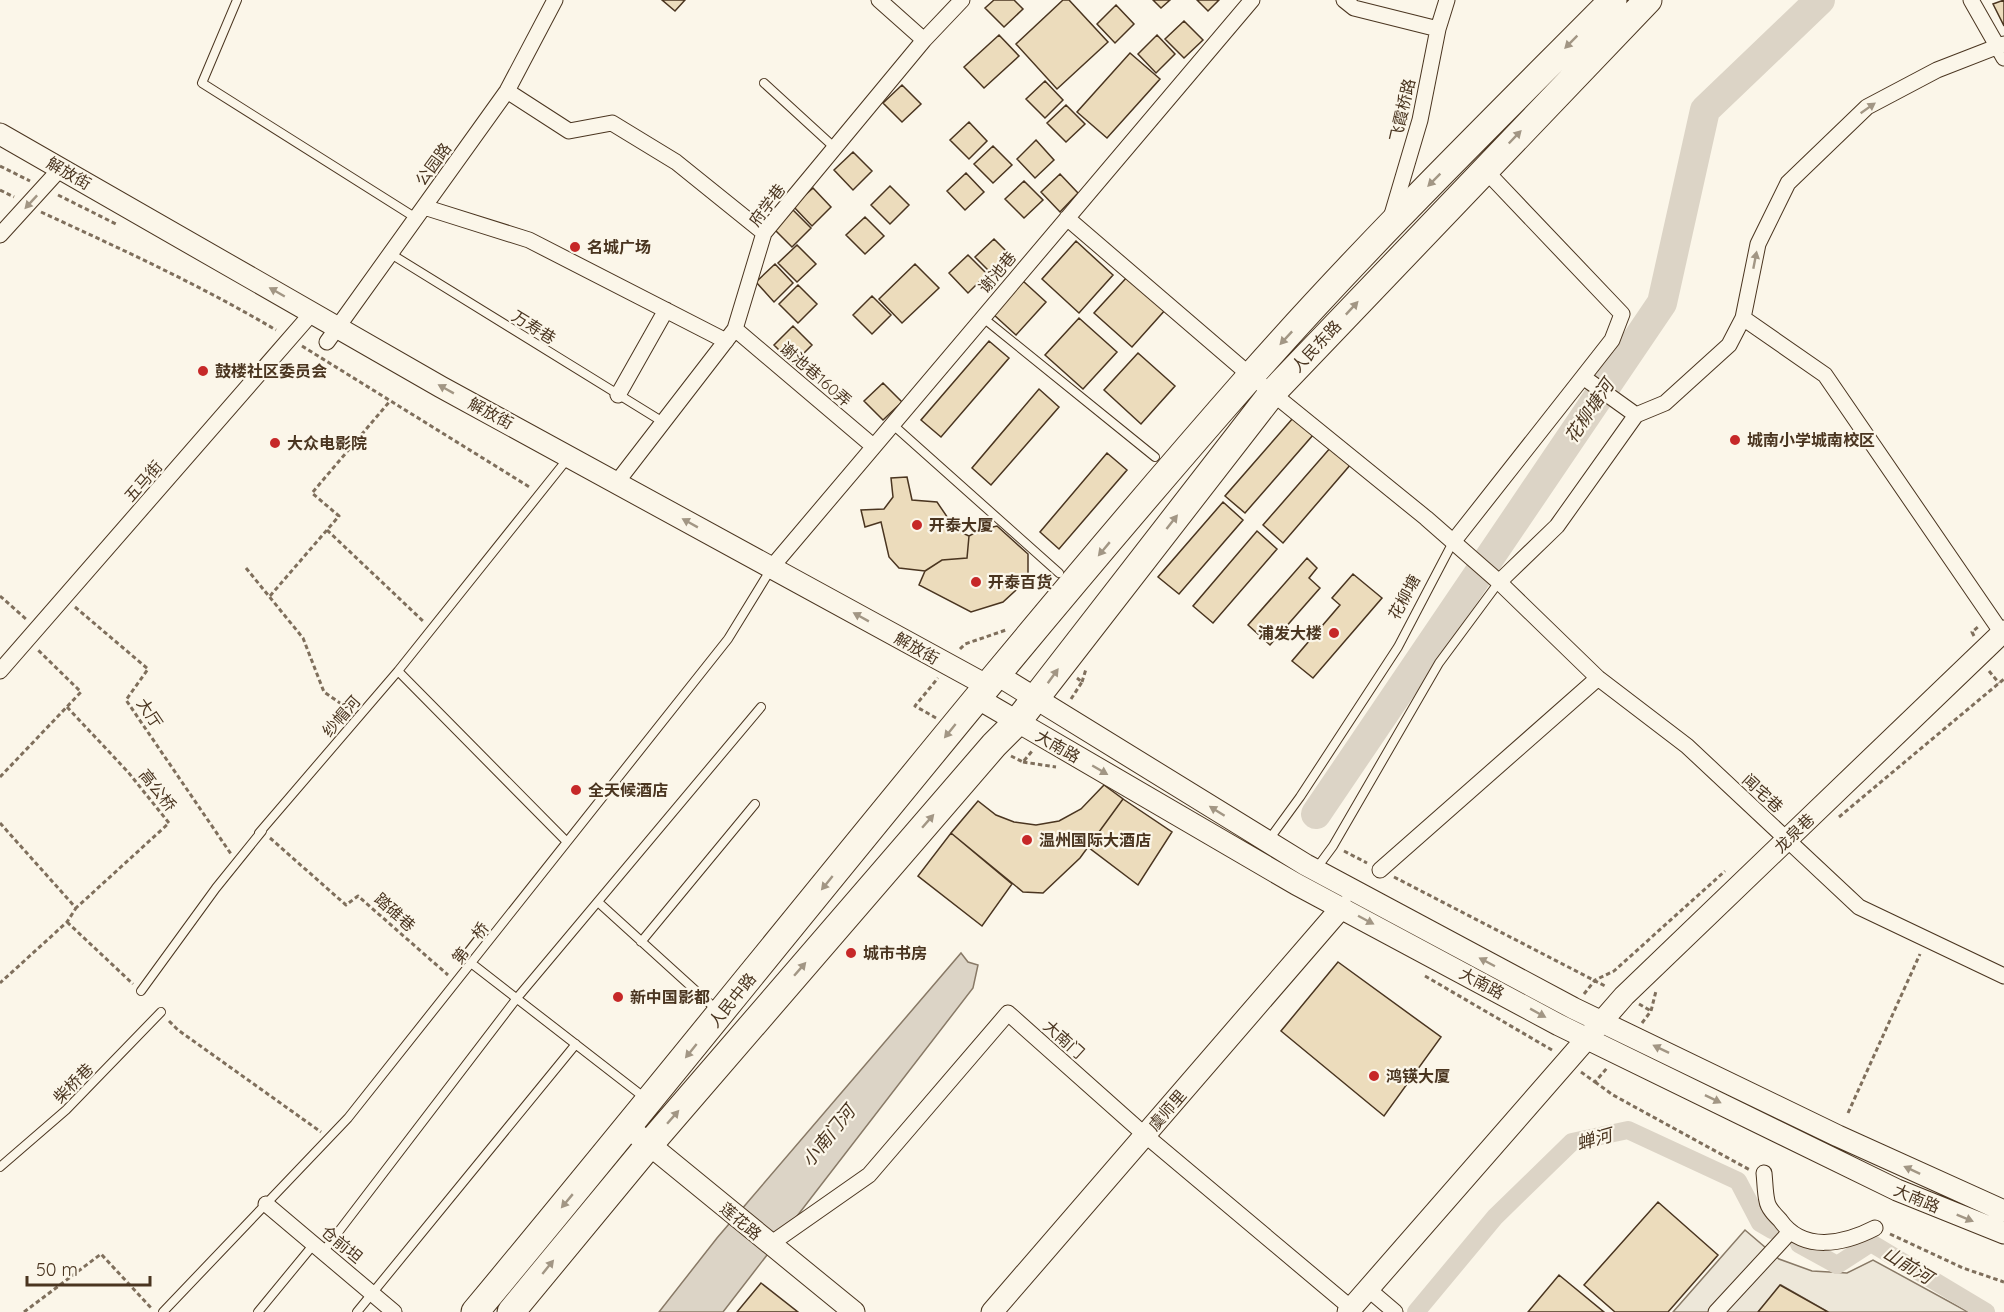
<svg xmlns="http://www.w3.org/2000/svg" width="2004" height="1312" font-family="Quicksand,'Noto Sans SC',sans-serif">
  <rect width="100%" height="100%" fill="#fbf6e9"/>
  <path fill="#ede7d9" stroke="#887966" stroke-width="1.5" d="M 1745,1230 L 1779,1259 L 1812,1271 L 1847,1273 L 1873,1260 L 1968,1312 L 1828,1312 L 1781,1285 L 1758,1312 L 1673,1312 Z"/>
  <path fill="#dcd4c6" stroke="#887966" stroke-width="1.5" d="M 961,953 L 968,962 L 978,965 L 973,988 L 723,1312 L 659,1312 L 717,1238 Z"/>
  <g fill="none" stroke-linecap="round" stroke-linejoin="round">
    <path stroke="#dcd4c6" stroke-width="18" d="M 1799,1244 L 1837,1265 L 1871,1243 L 1986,1312
      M 1416,1312 L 1495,1217 L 1572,1142 L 1628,1130 L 1738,1181 L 1760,1223 L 1772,1230"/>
    <path stroke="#dcd4c6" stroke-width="30" d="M 1316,814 L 1662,303 L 1705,110 L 1820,0"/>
  </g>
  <path fill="#ecdcbc" stroke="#4a3520" stroke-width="1.5" d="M 662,0 L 685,0 L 675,11 Z
    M 994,0 L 1014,0 L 1023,9 L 1004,27 L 985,8 Z
    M 1063,0 L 1069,0 L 1108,42 L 1057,89 L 1016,44 Z
    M 1153,0 L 1170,0 L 1161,8 Z
    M 1197,0 L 1219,0 L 1208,11 Z
    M 2004,0 L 2004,26 L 1993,4 Z
    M 1116,5 L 1134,24 L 1115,43 L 1097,24 Z
    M 1184,21 L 1203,40 L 1184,58 L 1165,39 Z
    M 999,35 L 1019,56 L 984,88 L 964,67 Z
    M 1157,35 L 1175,54 L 1156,73 L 1138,54 Z
    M 1130,53 L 1160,79 L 1107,138 L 1077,112 Z
    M 1045,81 L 1063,100 L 1045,118 L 1026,99 Z
    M 902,85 L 921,104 L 902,122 L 883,103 Z
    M 1066,105 L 1085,124 L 1066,142 L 1047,123 Z
    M 969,122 L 987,141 L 969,159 L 950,140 Z
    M 1036,140 L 1054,160 L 1035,178 L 1017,159 Z
    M 993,146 L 1012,165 L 993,183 L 974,164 Z
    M 853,152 L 872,171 L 853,190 L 834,170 Z
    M 966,173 L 984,192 L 965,210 L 947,191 Z
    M 1060,174 L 1078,193 L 1060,212 L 1041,192 Z
    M 1024,181 L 1043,200 L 1024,218 L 1005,199 Z
    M 890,186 L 909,205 L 890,224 L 871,205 Z
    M 813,188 L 831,207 L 812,226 L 793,206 Z
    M 792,209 L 811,228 L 792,247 L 773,228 Z
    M 865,217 L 884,236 L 865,254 L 846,235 Z
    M 994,239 L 1013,258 L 994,276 L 975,257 Z
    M 1076,241 L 1113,275 L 1079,313 L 1042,279 Z
    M 797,245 L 816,264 L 797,282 L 778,263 Z
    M 968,255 L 987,274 L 968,293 L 949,273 Z
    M 775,264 L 793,283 L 774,302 L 756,282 Z
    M 915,264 L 939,288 L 902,323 L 879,299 Z
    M 1128,276 L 1166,309 L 1132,347 L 1094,313 Z
    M 1023,281 L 1046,302 L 1016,335 L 993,314 Z
    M 798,285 L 817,304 L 798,323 L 779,304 Z
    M 872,296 L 891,315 L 872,334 L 853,315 Z
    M 1079,318 L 1117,352 L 1083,389 L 1045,355 Z
    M 793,326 L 812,345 L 793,364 L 774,345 Z
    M 989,341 L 1009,358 L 941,437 L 921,420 Z
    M 1138,353 L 1175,386 L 1141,424 L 1104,390 Z
    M 883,383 L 902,402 L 883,420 L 864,401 Z
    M 1039,389 L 1059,407 L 991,485 L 972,468 Z
    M 1293,418 L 1313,435 L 1245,513 L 1225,496 Z
    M 1331,447 L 1351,464 L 1283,543 L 1263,525 Z
    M 1107,453 L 1127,470 L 1059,549 L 1040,532 Z
    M 907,477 L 912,500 L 937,502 L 956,530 L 969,536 L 967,558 L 942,560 L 925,571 L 899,568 L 889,557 L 881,522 L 865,527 L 861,510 L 884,509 L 893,497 L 891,478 Z
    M 1223,502 L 1243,520 L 1179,594 L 1158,577 Z
    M 997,526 L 1028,554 L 1028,579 L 1003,602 L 971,612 L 919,585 L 925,571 L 942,560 L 967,558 L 969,536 L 980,530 Z
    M 1257,531 L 1277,549 L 1213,623 L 1193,606 Z
    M 1307,558 L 1317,568 L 1309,578 L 1320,588 L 1270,645 L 1248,625 Z
    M 1353,574 L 1382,598 L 1313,678 L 1292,661 L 1340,605 L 1332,598 Z
    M 1104,785 L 1123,799 L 1080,858 L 1043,893 L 1023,892 L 951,833 L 978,801 L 996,815 L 1014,822 L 1036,825 L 1059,821 L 1081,809 Z
    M 1123,799 L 1172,832 L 1138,885 L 1088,847 Z
    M 951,833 L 1012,884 L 982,926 L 918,876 Z
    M 1338,962 L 1441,1037 L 1384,1116 L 1281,1031 Z
    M 1658,1202 L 1718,1255 L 1668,1312 L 1615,1312 L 1584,1285 Z
    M 1559,1275 L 1604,1312 L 1528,1312 Z
    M 761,1283 L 798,1312 L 737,1312 Z
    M 1780,1285 L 1828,1312 L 1758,1312 Z"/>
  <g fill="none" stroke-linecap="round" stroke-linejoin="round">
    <defs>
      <path id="lane" d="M 237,0 L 202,83 L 416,218
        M 764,83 L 835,148
        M 391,254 L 663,422
        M 982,317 L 1155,457
        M 892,424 L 1059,573
        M 398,671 L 567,842
        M 1268,841 L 1300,797 L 1398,647 L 1453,542
        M 1316,869 L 1333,846 L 1439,663 L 1499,582
        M 598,902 L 717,1010
        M 641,942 L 755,804
        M 471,963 L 645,1098
        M 141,991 L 216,888 L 262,831 L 259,833 L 398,671 L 569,457
        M 0,1167 L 66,1110 L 161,1012
        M 323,1252 L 517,998 L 761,707
        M 163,1312 L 348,1118 L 728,639 L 771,569
        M 258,1312 L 314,1244
        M 357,1312 L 576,1044"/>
      <path id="street" d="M 879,0 L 924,40
        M 1344,0 L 1354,8 L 1438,29
        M 1971,0 L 2004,58
        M 507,91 L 569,131 L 612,123 L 676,162 L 764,233
        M 1484,169 L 1622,314 L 1612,340 L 1583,377
        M 424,207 L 529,240 L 726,341
        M 1067,218 L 1251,376 L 1426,518 L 1499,582 L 1598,678 L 1687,746 L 1859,907 L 2004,976
        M 1391,218 L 1420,120 L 1438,29 L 1447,0
        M 0,235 L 61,168
        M 1743,318 L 1825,375 L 2004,636
        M 735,329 L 873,446
        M 327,342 L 507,91 L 555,0
        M 618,395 L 666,310
        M 617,482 L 735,329 L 764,233 L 924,40 L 962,0
        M 1453,542 L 1583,377 L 1636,415
        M 771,568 L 1252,0
        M 1499,582 L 1557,526 L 1636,415 L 1665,403 L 1729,345 L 1743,318 L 1758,244 L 1788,183 L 1867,107 L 1937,70 L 2004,44
        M 0,671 L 312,313
        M 1380,870 L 1598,678
        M 1764,1173 C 1765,1182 1765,1193 1767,1201 C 1768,1208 1775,1215 1780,1220 C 1803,1253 1844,1244 1875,1228
        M 266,1204 L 394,1312
        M 769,1245 L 869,1175 L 1008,1013 L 1145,1135 L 1351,1308
        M 1368,1289 L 1395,1312
        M 1716,1312 L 1789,1233"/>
      <path id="secondary" d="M 0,134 L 441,387 L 986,685
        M 996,674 L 1306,865 L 1573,1008 L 1838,1136 L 2004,1211
        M 977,698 L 1296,884 L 1559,1025 L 1897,1190 L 2004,1233
        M 629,1128 L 854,1312
        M 992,1312 L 1342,907
        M 1348,1312 L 1624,996 L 2004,631"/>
      <path id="highway" d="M 475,1312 C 734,1001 982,682 1249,378 C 1365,246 1490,124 1613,0
        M 511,1312 L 649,1145 L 994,745 L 1017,722 L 1273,392 L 1648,0"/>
    </defs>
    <use href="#lane" stroke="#4a3520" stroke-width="10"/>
    <use href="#street" stroke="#4a3520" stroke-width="17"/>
    <use href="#secondary" stroke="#4a3520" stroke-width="23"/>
    <use href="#highway" stroke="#4a3520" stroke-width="29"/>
    <path stroke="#7f6f5c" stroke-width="3" stroke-dasharray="4.5 3" stroke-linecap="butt" d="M 0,166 L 30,181
      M 0,190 L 14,197
      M 58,195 L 116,224
      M 41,212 C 121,249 200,285 276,330
      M 302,346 L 531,488
      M 327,530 L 424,622
      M 246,568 L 303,638 L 324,692 L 350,710
      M 0,596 L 27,620
      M 270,596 L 339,516 L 312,493 L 390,401
      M 75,607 L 148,669 L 126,700 L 231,854
      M 1974,636 L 1972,632 L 1979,626
      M 960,649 L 965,644 L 1006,630
      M 1989,671 L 1999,683
      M 1082,682 L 1086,669
      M 1071,699 L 1082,682 L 1077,678
      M 67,707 L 128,772 L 169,823 L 76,908
      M 936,718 L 915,706 L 938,678
      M 1011,756 L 1023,762 L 1033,750
      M 1023,762 L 1056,767
      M 0,777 L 81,692 L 37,649
      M 1839,817 L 2004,679
      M 0,823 L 76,908 L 67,922 L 0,983
      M 270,838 L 346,905 L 358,896 L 448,975
      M 1344,851 L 1367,863
      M 1394,877 L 1607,987
      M 67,922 L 133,984
      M 1425,976 L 1552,1050
      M 1584,994 L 1595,980 L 1614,971 L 1725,871
      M 1639,1004 L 1651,1011
      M 169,1021 L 178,1030 L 321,1132
      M 1642,1023 L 1651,1011 L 1656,991
      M 1581,1072 L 1595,1082 L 1607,1068
      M 1595,1082 L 1613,1095 L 1750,1170
      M 1848,1113 L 1920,954
      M 1890,1234 L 1963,1268 L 2004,1282
      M 24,1312 L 101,1254 L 152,1309"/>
    <use href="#lane" stroke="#fbf6e9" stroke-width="8"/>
    <use href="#street" stroke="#fbf6e9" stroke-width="15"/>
    <use href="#secondary" stroke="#fbf6e9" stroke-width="21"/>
    <use href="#highway" stroke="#fbf6e9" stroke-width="27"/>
  </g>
  <defs><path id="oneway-solid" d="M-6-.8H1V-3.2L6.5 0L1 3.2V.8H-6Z" transform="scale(1.5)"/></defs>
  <g fill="#a29684">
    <use href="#oneway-solid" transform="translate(1571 42) rotate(135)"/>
    <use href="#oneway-solid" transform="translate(1868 108) rotate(-35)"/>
    <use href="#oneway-solid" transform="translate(1515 137) rotate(-46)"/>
    <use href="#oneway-solid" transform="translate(1434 180) rotate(135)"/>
    <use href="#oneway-solid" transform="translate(31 202) rotate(133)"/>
    <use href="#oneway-solid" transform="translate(1755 260) rotate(-79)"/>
    <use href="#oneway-solid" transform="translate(277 292) rotate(-150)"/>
    <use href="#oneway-solid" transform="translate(1352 308) rotate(-47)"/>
    <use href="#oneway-solid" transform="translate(1286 338) rotate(133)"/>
    <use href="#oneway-solid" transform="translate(446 389) rotate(-151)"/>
    <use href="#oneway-solid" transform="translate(1172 522) rotate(-52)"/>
    <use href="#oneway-solid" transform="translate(690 523) rotate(-151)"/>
    <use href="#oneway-solid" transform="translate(1104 549) rotate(130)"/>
    <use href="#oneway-solid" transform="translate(861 617) rotate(-151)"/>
    <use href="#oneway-solid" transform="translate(1053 676) rotate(-54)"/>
    <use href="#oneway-solid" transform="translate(950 731) rotate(129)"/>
    <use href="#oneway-solid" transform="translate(1100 770) rotate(30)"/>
    <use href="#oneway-solid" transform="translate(1217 811) rotate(-148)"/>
    <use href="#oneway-solid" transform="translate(928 821) rotate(-49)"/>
    <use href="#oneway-solid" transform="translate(827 883) rotate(129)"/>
    <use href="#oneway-solid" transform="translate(1366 920) rotate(28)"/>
    <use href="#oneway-solid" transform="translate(1487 962) rotate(-152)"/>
    <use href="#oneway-solid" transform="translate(800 969) rotate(-49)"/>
    <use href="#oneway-solid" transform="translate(1538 1013) rotate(29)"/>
    <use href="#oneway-solid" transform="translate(1661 1049) rotate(-154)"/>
    <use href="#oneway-solid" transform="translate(691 1051) rotate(129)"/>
    <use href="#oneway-solid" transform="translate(1713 1099) rotate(26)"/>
    <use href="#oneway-solid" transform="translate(673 1117) rotate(-49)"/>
    <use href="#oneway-solid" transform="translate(1912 1170) rotate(-155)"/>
    <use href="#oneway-solid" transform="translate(567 1201) rotate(130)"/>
    <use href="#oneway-solid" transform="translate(1965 1218) rotate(22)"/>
    <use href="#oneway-solid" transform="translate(548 1267) rotate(-51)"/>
  </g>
  <g fill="#c62828" stroke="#fbf6e9" stroke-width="2">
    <circle cx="575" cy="247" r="6"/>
    <circle cx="203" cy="371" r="6"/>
    <circle cx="1735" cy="440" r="6"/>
    <circle cx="275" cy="443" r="6"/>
    <circle cx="917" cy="525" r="6"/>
    <circle cx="976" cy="582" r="6"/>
    <circle cx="1334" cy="633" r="6"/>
    <circle cx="576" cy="790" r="6"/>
    <circle cx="1027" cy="840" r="6"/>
    <circle cx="851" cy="953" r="6"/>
    <circle cx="618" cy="997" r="6"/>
    <circle cx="1374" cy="1076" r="6"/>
  </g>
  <g text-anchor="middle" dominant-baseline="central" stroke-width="4.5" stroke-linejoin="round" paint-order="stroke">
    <g font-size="16" fill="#4a3520" stroke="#fbf6e9">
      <text transform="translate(1402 110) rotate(-77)">飞霞桥路</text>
      <text transform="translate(433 164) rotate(-54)">公园路</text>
      <text transform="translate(69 173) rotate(30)">解放街</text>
      <text transform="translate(767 205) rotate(-53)">府学巷</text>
      <text transform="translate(997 272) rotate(-50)">谢池巷</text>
      <text transform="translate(534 327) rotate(32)">万寿巷</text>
      <text transform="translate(1316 346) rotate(-47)">人民东路</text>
      <text transform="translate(816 374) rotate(41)">谢池巷160弄</text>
      <text transform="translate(491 413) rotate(28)">解放街</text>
      <text transform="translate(143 481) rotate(-49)">五马街</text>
      <text transform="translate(1404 597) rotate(-62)">花柳塘</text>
      <text transform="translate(917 648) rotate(29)">解放街</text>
      <text transform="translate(150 713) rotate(56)">大厅</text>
      <text transform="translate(341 716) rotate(-49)">纱帽河</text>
      <text transform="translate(1058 746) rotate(30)">大南路</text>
      <text transform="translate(158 790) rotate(51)">高公桥</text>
      <text transform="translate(1763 793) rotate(43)">闻宅巷</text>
      <text transform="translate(1794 833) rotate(-44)">龙泉巷</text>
      <text transform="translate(395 912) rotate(42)">踏碓巷</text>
      <text transform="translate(470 943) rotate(-52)">第一桥</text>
      <text transform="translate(1482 983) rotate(28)">大南路</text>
      <text transform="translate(732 1000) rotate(-51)">人民中路</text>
      <text transform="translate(1064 1039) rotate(42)">大南门</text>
      <text transform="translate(73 1083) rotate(-45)">柴桥巷</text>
      <text transform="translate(1167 1110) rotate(-49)">虞师里</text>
      <text transform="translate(1917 1198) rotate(23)">大南路</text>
      <text transform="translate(741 1221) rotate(40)">莲花路</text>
      <text transform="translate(342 1244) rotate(40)">仓前坦</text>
    </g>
    <g font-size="16" font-weight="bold" fill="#4a3520" stroke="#fbf6e9" text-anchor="start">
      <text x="587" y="247">名城广场</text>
      <text x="215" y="371">鼓楼社区委员会</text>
      <text x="1747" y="440">城南小学城南校区</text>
      <text x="287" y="443">大众电影院</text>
      <text x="929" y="525">开泰大厦</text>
      <text x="988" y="582">开泰百货</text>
      <text x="1322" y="633" text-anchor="end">浦发大楼</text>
      <text x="588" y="790">全天候酒店</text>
      <text x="1039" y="840">温州国际大酒店</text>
      <text x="863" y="953">城市书房</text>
      <text x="630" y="997">新中国影都</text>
      <text x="1386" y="1076">鸿锳大厦</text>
    </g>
    <g font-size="18" font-style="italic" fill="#4a3520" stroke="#fbf6e9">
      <text transform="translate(1589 411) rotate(-56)">花柳塘河</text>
      <text transform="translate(828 1136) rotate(-51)">小南门河</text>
      <text transform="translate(1594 1139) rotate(-15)">蝉河</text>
      <text transform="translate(1908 1265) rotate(31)">山前河</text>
    </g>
  </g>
  <path d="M27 1276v9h123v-9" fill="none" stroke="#4a3520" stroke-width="3"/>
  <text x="36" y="1276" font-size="18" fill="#4a3520" stroke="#fbf6e9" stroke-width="4.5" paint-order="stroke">50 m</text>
</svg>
